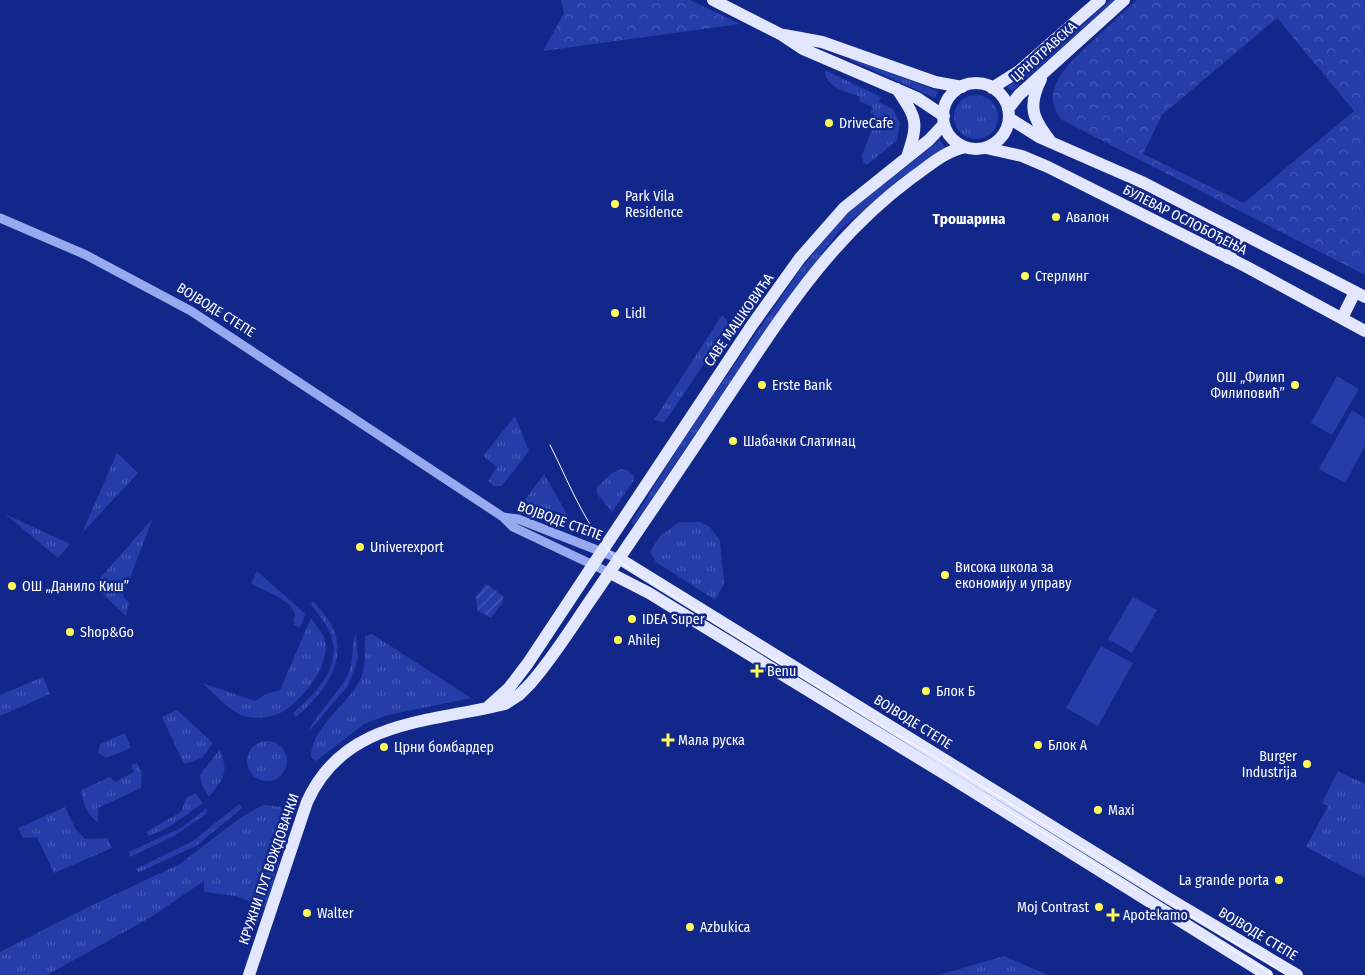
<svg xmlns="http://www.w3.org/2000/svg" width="1365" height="975" font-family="'Fira Sans Condensed',sans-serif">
  <defs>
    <pattern id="grass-tufts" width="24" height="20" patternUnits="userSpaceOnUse" patternTransform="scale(1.25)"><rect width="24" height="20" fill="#243da9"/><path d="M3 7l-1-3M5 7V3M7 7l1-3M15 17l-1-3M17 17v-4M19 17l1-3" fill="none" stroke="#455ab6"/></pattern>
    <pattern id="forest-crowns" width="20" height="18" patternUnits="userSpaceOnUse" patternTransform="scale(1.25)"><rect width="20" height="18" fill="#243da9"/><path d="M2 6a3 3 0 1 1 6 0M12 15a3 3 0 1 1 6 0" fill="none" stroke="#455ab6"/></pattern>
    <pattern id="garden-furrows" width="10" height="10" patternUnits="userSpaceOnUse" patternTransform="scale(1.25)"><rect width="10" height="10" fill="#243da9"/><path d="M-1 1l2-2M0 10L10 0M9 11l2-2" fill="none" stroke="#455ab6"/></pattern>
  </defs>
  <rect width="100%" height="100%" fill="#12278a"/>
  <path fill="url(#grass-tufts)" d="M 1110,0 L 1115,0 L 1012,91 L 1007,87 L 1053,52 Z
    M 850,58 L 938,91 L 935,98 L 850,60 Z
    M 825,70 L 881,97 L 879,102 L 893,109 L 900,123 L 897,140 L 867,165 L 863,163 L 862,155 L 873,127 L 869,125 L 874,114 L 870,113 L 873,107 L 859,101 L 860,97 C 847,92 824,87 825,70 Z
    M954 117a22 22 0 1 1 44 0a22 22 0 1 1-44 0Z
    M 940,140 L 946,149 L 902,177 L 838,232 L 763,333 L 634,525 L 631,523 L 696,420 L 802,267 L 846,214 Z
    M 722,315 L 727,320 L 728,328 L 666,420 L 663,422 L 654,420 Z
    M 515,416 L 529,451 L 502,486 L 494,486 L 488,481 L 497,467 L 483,456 Z
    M 117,453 L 138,473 L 82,533 Z
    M 621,469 L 629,471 L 634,476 L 634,480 L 612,512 L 597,494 L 597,487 L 612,473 Z
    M 544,474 L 572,523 L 570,526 L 524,507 L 522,504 Z
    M 5,514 L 70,544 L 58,558 Z
    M 153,518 L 123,596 L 129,603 L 126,616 L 94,585 Z
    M 679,522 L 700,522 L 710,527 L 720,541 L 724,584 L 715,600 L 656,562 L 650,552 L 660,536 Z
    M 257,571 L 305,614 L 300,628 L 294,625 L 295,614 L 290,605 L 277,596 L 251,584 Z
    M 313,601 C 319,609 328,617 332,626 C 350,661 321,696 296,717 L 293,713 C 313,697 339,670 333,642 C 330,628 320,616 311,605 Z
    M 311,618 C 315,624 321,631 324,637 C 334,662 300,705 278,714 C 268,718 254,719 244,716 C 231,713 213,692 202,683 L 255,701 L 266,694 L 280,690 Z
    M 356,634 L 358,658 L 348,686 L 310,730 C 310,721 343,689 349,672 C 354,660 351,642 356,634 Z
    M 372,634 L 471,698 L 384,716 L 364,724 L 316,761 L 311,757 C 311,728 346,706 359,682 C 367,667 364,652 365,636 Z
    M 43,677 L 50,694 L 0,716 L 0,695 Z
    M 177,710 L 213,743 L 202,758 L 184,764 L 162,717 Z
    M 125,733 L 131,748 L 106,758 L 98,753 L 100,744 Z
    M247 761a20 20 0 1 1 40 0a20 20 0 1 1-40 0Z
    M 220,749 C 229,774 224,777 209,797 L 202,785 L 200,775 Z
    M 137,763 L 142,773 L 141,788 L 98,808 L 98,823 C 87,815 83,803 81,790 L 110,777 L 115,782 L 134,772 L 131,765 Z
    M 1338,771 L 1365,784 L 1365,878 L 1306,847 L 1328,806 L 1322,803 Z
    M 195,793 L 203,803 L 169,827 L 149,836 L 146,832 L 181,812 L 186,798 Z
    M 239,804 L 242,808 L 196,846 L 139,872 L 136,869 L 193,841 Z
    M 263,805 L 283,807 L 287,819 L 276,861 L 279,863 L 265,908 L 236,896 L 204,892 L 204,881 L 151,917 L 47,975 L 0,975 L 0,952 L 86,908 L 180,864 L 240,818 Z
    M 65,807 L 75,828 L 85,839 L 107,838 L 112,848 L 54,873 L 37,837 L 23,838 L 18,828 Z
    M 207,808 L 206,814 L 174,836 L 130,857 L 129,852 L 181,828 Z
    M 1004,956 L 1048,975 L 939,975 Z"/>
  <path fill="url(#forest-crowns)" fill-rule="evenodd" d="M 561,0 L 690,0 L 740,24 L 543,51 L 564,13 Z
    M 1137,0 L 1365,0 L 1365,275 L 1062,120 C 1035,88 1075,58 1097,37 C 1110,25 1123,12 1137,0 ZM 1277,18 L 1354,111 L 1244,203 L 1143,154 L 1162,115 Z"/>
  <path fill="url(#garden-furrows)" d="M 486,584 L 503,596 L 503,602 L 491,618 L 477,610 L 476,596 Z"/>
  <path fill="#243da9" d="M 1337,376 L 1359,389 L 1332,435 L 1311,423 Z
    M 1352,410 L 1365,418 L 1365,446 L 1345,483 L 1319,469 Z
    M 1133,597 L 1157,610 L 1132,653 L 1108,639 Z
    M 1101,646 L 1133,663 L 1098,726 L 1066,708 Z"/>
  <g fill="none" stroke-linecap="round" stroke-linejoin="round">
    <path stroke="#99a9f0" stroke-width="9" d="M 0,218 L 86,255 L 191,311 L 503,517 L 518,519 L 620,559
      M 503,517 L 513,527 L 610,573"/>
    <path stroke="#e2e6ff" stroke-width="12" d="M 713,0 L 782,35 L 803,49 L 917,98 L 944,116
      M 784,35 L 822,42 L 935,82 L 962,87
      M 1041,79 C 1027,107 1033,119 1051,142
      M943 116a33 33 0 1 1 66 0a33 33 0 1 1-66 0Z
      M 992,88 L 1019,71 L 1100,0
      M 897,89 C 917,119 919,122 907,157
      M 1008,109 L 1019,95 L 1124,0
      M 1009,118 L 1039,137 L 1144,183 L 1365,297
      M 986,148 L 1022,156 L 1048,167 L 1245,266 L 1365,331
      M 1228,258 L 1241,233
      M 1342,318 L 1355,292
      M 620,559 L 1168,898 L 1297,975
      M 610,573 L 649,593 L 948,776 L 1267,975
      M 489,706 L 509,688 L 528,663 L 752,325 L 800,258 L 844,208 L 929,140 L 944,124
      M 249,975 L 307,802 C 344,719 429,723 505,704 L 519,695 L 530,684 C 554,657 573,625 594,595 C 638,531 682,466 725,401 C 782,316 829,239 913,177 C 929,166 945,151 965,147"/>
    <path stroke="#fff" stroke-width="1" d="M 550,445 C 570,484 588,535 623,564 L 792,671 L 953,768 L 1287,975
      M 984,796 L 1139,892
      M 1213,938 L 1273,975"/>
  </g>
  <g fill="#fffb58" stroke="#12278a" stroke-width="2">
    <circle cx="829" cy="123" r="5"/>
    <circle cx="615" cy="204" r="5"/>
    <circle cx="1056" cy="217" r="5"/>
    <circle cx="1025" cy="276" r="5"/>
    <circle cx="615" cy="313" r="5"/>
    <circle cx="762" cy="385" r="5"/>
    <circle cx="1295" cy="385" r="5"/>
    <circle cx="733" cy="441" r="5"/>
    <circle cx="360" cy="547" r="5"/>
    <circle cx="945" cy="575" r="5"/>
    <circle cx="12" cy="586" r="5"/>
    <circle cx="632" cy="619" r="5"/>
    <circle cx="70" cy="632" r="5"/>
    <circle cx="618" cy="640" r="5"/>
    <path d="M754.5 663.5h5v5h5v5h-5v5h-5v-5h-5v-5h5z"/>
    <circle cx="926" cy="691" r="5"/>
    <path d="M665.5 732.5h5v5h5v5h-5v5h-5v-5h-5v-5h5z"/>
    <circle cx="1038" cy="745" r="5"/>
    <circle cx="384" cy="747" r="5"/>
    <circle cx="1307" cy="764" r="5"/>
    <circle cx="1098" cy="810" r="5"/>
    <circle cx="1279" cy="880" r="5"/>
    <circle cx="1099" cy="907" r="5"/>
    <circle cx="307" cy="913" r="5"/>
    <path d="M1110.5 907.5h5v5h5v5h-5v5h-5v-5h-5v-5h5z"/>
    <circle cx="690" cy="927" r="5"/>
  </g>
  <g text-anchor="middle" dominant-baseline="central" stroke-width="5" stroke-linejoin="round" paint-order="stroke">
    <g font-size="14" fill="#fff" stroke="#12278a">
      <text transform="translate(1044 52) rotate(-42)">ЦРНОТРАВСКА</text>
      <text transform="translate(1185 220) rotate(27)">БУЛЕВАР ОСЛОБОЂЕЊА</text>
      <text transform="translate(216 310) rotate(32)">ВОЈВОДЕ СТЕПЕ</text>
      <text transform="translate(739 320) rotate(-55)">САВЕ МАШКОВИЋА</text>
      <text transform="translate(560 521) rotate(20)">ВОЈВОДЕ СТЕПЕ</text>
      <text transform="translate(913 722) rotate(32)">ВОЈВОДЕ СТЕПЕ</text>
      <text transform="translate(269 869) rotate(-71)">КРУЖНИ ПУТ ВОЖДОВАЧКИ</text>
      <text transform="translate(1258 934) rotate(31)">ВОЈВОДЕ СТЕПЕ</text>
    </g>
    <g font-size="14" fill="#fff" stroke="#12278a" text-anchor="start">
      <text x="839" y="123">DriveCafe</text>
      <text x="625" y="196">Park Vila<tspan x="625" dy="16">Residence</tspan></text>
      <text x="1066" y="217">Авалон</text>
      <text x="1035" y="276">Стерлинг</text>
      <text x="625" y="313">Lidl</text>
      <text x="1285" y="377" text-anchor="end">ОШ „Филип<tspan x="1285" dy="16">Филиповић”</tspan></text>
      <text x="772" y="385">Erste Bank</text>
      <text x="743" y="441">Шабачки Слатинац</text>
      <text x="370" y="547">Univerexport</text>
      <text x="955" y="567">Висока школа за<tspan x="955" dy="16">економију и управу</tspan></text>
      <text x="22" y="586">ОШ „Данило Киш”</text>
      <text x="642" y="619">IDEA Super</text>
      <text x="80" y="632">Shop&amp;Go</text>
      <text x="628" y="640">Ahilej</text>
      <text x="767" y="671">Benu</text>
      <text x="936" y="691">Блок Б</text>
      <text x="678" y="740">Мала руска</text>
      <text x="1048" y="745">Блок А</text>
      <text x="394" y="747">Црни бомбардер</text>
      <text x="1297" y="756" text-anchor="end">Burger<tspan x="1297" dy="16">Industrija</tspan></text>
      <text x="1108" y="810">Maxi</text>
      <text x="1269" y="880" text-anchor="end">La grande porta</text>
      <text x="1089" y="907" text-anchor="end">Moj Contrast</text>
      <text x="317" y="913">Walter</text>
      <text x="1123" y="915">Apotekamo</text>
      <text x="700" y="927">Azbukica</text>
    </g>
    <g font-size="15" font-weight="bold" fill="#fff" stroke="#12278a">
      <text x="969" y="219">Трошарина</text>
    </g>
  </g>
</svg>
